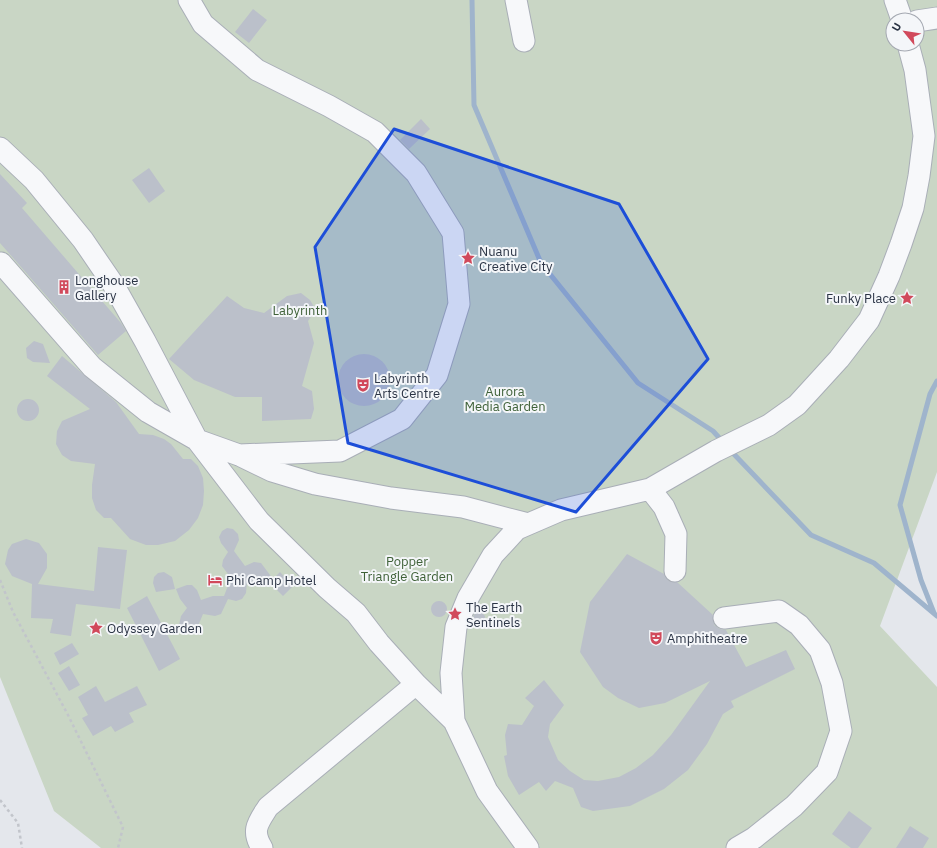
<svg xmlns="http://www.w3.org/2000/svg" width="937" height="848" font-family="'IBM Plex Sans',sans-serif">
  <rect width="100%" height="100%" fill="#e4e7ec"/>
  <path fill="#c9d6c5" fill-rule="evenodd" d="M 0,0 L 937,0 L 937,472 L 880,626 L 937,687 L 937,848 L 101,848 L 54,811 L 0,677 ZM 893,20 L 917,20 L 917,44 L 893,44 Z"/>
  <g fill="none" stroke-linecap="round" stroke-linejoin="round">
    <path stroke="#9fb4cc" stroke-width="5" d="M 472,0 L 474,105 L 541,263 L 638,383 L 713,431 L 723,442
      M 730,450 L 811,535 L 874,563 L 937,616
      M 934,613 L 921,580 L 900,505 L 930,394 L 937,381"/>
  </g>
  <path fill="#bbc0ca" d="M 253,9 L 267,20 L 249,43 L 235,32 Z
    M 421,119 L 430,129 L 409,149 L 400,140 Z
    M 149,168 L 165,191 L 149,203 L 132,180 Z
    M 0,174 L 27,203 L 22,208 L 121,323 L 126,331 L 98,355 L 0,243 Z
    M 301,293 L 310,300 L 316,310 L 308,321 L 314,343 L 302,386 L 312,391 L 314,409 L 311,419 L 262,421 L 262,397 L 235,397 L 194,380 L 169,359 L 227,296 L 244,308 L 264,313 L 287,296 Z
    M 34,341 L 43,344 L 50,363 L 33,362 L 27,358 L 26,348 Z
    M338 380a26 26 0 1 1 52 0a26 26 0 1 1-52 0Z
    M 62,356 L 116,402 L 139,434 L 153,435 L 164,439 L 171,444 L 183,459 L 191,459 L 198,466 L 203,478 L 204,491 L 203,505 L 198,518 L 189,530 L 175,541 L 158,545 L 146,545 L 130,539 L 111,518 L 104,518 L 96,510 L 92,498 L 92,485 L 95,464 L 71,461 L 62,455 L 56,444 L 57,431 L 62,421 L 90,409 L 47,376 Z
    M17 410a11 11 0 1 1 22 0a11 11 0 1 1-22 0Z
    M 227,528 L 233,529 L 238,534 L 239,540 L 234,551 L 245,566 L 254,562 L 261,563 L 273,579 L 280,572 L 293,586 L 283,596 L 269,582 L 271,580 L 247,582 L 246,593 L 242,599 L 236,601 L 228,599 L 221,614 L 215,616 L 203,614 L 198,626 L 193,630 L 178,629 L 181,616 L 187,608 L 180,599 L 176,589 L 187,585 L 192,585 L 197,590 L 201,600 L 213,596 L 224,596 L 231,578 L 222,566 L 223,560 L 228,552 L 221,543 L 219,537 L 222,531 Z
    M 26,539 L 39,543 L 47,554 L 47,568 L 38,584 L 94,591 L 98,547 L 127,550 L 120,609 L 76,604 L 71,636 L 50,633 L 53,619 L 31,618 L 32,584 L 12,576 L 5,564 L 8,550 L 12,544 Z
    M 627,554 L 664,574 L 669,581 L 677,582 L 713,615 L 714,625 L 720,629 L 726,630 L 746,667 L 786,650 L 795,669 L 731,701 L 734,707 L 723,714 L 707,744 L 688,770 L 664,789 L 630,806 L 593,811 L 581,807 L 573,788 L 555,781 L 546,791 L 539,782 L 519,795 L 508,776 L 504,756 L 507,755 L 505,735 L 508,724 L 522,725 L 534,706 L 525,698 L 544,680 L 564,705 L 550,724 L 548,737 L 558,760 L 570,771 L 584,780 L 598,781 L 619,777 L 636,768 L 653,755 L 671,735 L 710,681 L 665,703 L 639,708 L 618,698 L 603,687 L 580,652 L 590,602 Z
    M 164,572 L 172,577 L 175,589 L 156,592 L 153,583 L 154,577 L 158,573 Z
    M 147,596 L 180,659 L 159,671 L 127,608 Z
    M431 609a8 8 0 1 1 16 0a8 8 0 1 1-16 0Z
    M 476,611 L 481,612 L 485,616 L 484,624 L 479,627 L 473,627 L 470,624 Z
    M 72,643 L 79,654 L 60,665 L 54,653 Z
    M 69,666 L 80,685 L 69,691 L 58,673 Z
    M 96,686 L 105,702 L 137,686 L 147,705 L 129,713 L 134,722 L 115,732 L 111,726 L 93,736 L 82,718 L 88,715 L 78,697 Z
    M 849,811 L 872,828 L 858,848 L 851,848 L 832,834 Z
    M 910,826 L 929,838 L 923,848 L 896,848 Z"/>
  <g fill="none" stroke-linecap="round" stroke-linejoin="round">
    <defs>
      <path id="minor" d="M 189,0 L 203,24 L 257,70 L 329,106 L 375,132 L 416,173 L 453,233 L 459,304 L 437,375 L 402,419 L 340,451 L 239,455
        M 516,0 L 524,41
        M 895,0 L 902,20
        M 917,21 L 937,18
        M 0,148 L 34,180 L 83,240 L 113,284 L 145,341 L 197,440 L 259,521 L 327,588 L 356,613 L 379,643 L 416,684 L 454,721 L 487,791 L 528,848
        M 1,263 L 92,367 L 148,412 L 197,440 L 239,455 L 272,471 L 315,484 L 391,498 L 463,507 L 528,524
        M 650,489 L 664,507 L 676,534 L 675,571
        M 724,618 L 779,611 L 799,625 L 820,650 L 832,683 L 841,731 L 827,772 L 794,806 L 754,838 L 737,848
        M 454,721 L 451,673 L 456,627 L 468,598 L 493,555 L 517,529 L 561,510 L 650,489 L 716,451 L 769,425 L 797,405 L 839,359 L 869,320 L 889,276 L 901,244 L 913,208 L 919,176 L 924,136 L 915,70 L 908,44
        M 262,848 C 251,830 258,823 268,807 L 416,684"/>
    </defs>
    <use href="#minor" stroke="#a9aeb7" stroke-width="23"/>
    <path stroke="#c2c5cb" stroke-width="2.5" stroke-dasharray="3 3" stroke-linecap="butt" d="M 0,580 L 13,612 L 68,715 L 123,827 L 118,848
      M 0,800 L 18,823 L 22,848"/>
    <use href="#minor" stroke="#f7f8fa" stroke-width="21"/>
  </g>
  <path fill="#1d4ed8" fill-opacity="0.2" stroke="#1d4ed8" stroke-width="3" stroke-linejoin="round" d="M 394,129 L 619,204 L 708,359 L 576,512 L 348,443 L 315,247 Z"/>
  <defs>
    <symbol id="sight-bare" viewBox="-9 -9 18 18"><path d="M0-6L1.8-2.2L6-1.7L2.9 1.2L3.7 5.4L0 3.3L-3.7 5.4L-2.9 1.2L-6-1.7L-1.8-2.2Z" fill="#d1495b" stroke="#f4f6f9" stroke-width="2.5" paint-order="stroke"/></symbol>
    <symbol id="building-bare" viewBox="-9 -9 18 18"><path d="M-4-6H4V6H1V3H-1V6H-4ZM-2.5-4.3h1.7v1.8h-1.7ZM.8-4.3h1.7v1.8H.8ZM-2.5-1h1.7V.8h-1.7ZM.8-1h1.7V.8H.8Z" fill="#d1495b" stroke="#f4f6f9" stroke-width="2.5" paint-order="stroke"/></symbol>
    <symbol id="theatre-bare" viewBox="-9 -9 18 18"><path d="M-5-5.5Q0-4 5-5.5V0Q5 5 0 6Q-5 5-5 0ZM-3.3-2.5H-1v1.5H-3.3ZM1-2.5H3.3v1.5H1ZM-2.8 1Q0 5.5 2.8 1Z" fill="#d1495b" stroke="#f4f6f9" stroke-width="2.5" paint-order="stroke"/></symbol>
    <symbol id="hotel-bare" viewBox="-9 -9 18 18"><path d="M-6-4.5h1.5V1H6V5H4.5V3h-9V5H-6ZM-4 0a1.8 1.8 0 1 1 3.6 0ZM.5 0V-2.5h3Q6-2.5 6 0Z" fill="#d1495b" stroke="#f4f6f9" stroke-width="2.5" paint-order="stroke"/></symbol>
  </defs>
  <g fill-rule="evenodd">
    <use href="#sight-bare" x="458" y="248" width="20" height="20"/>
    <use href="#building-bare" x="54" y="277" width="20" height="20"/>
    <use href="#sight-bare" x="897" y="288" width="20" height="20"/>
    <use href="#theatre-bare" x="353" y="375" width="20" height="20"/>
    <use href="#hotel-bare" x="205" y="570" width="20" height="20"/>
    <use href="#sight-bare" x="445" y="604" width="20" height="20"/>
    <use href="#sight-bare" x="86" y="618" width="20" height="20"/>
    <use href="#theatre-bare" x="646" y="628" width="20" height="20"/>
  </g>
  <g text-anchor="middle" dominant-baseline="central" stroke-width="4" stroke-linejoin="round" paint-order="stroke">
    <g font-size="13" fill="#2b3445" stroke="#f4f6f9" text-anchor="start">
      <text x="479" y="251">Nuanu<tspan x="479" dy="15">Creative City</tspan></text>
      <text x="75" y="280">Longhouse<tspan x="75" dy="15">Gallery</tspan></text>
      <text x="896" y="298" text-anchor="end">Funky Place</text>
      <text x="374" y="378">Labyrinth<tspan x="374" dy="15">Arts Centre</tspan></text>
      <text x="226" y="580">Phi Camp Hotel</text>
      <text x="466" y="607">The Earth<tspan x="466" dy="15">Sentinels</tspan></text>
      <text x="107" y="628">Odyssey Garden</text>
      <text x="667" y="638">Amphitheatre</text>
    </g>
    <g font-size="13" fill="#3f6138" stroke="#f4f6f9">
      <text x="300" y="310">Labyrinth</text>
      <text x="505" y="391">Aurora<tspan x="505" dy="15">Media Garden</tspan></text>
      <text x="407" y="561">Popper<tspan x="407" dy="15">Triangle Garden</tspan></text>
    </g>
  </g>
  <g transform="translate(905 32) rotate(300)"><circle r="19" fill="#f4f6f9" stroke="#a4a8b1"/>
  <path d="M0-3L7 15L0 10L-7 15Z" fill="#d1495b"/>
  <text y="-6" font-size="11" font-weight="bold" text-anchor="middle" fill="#2b3445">U</text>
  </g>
</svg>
